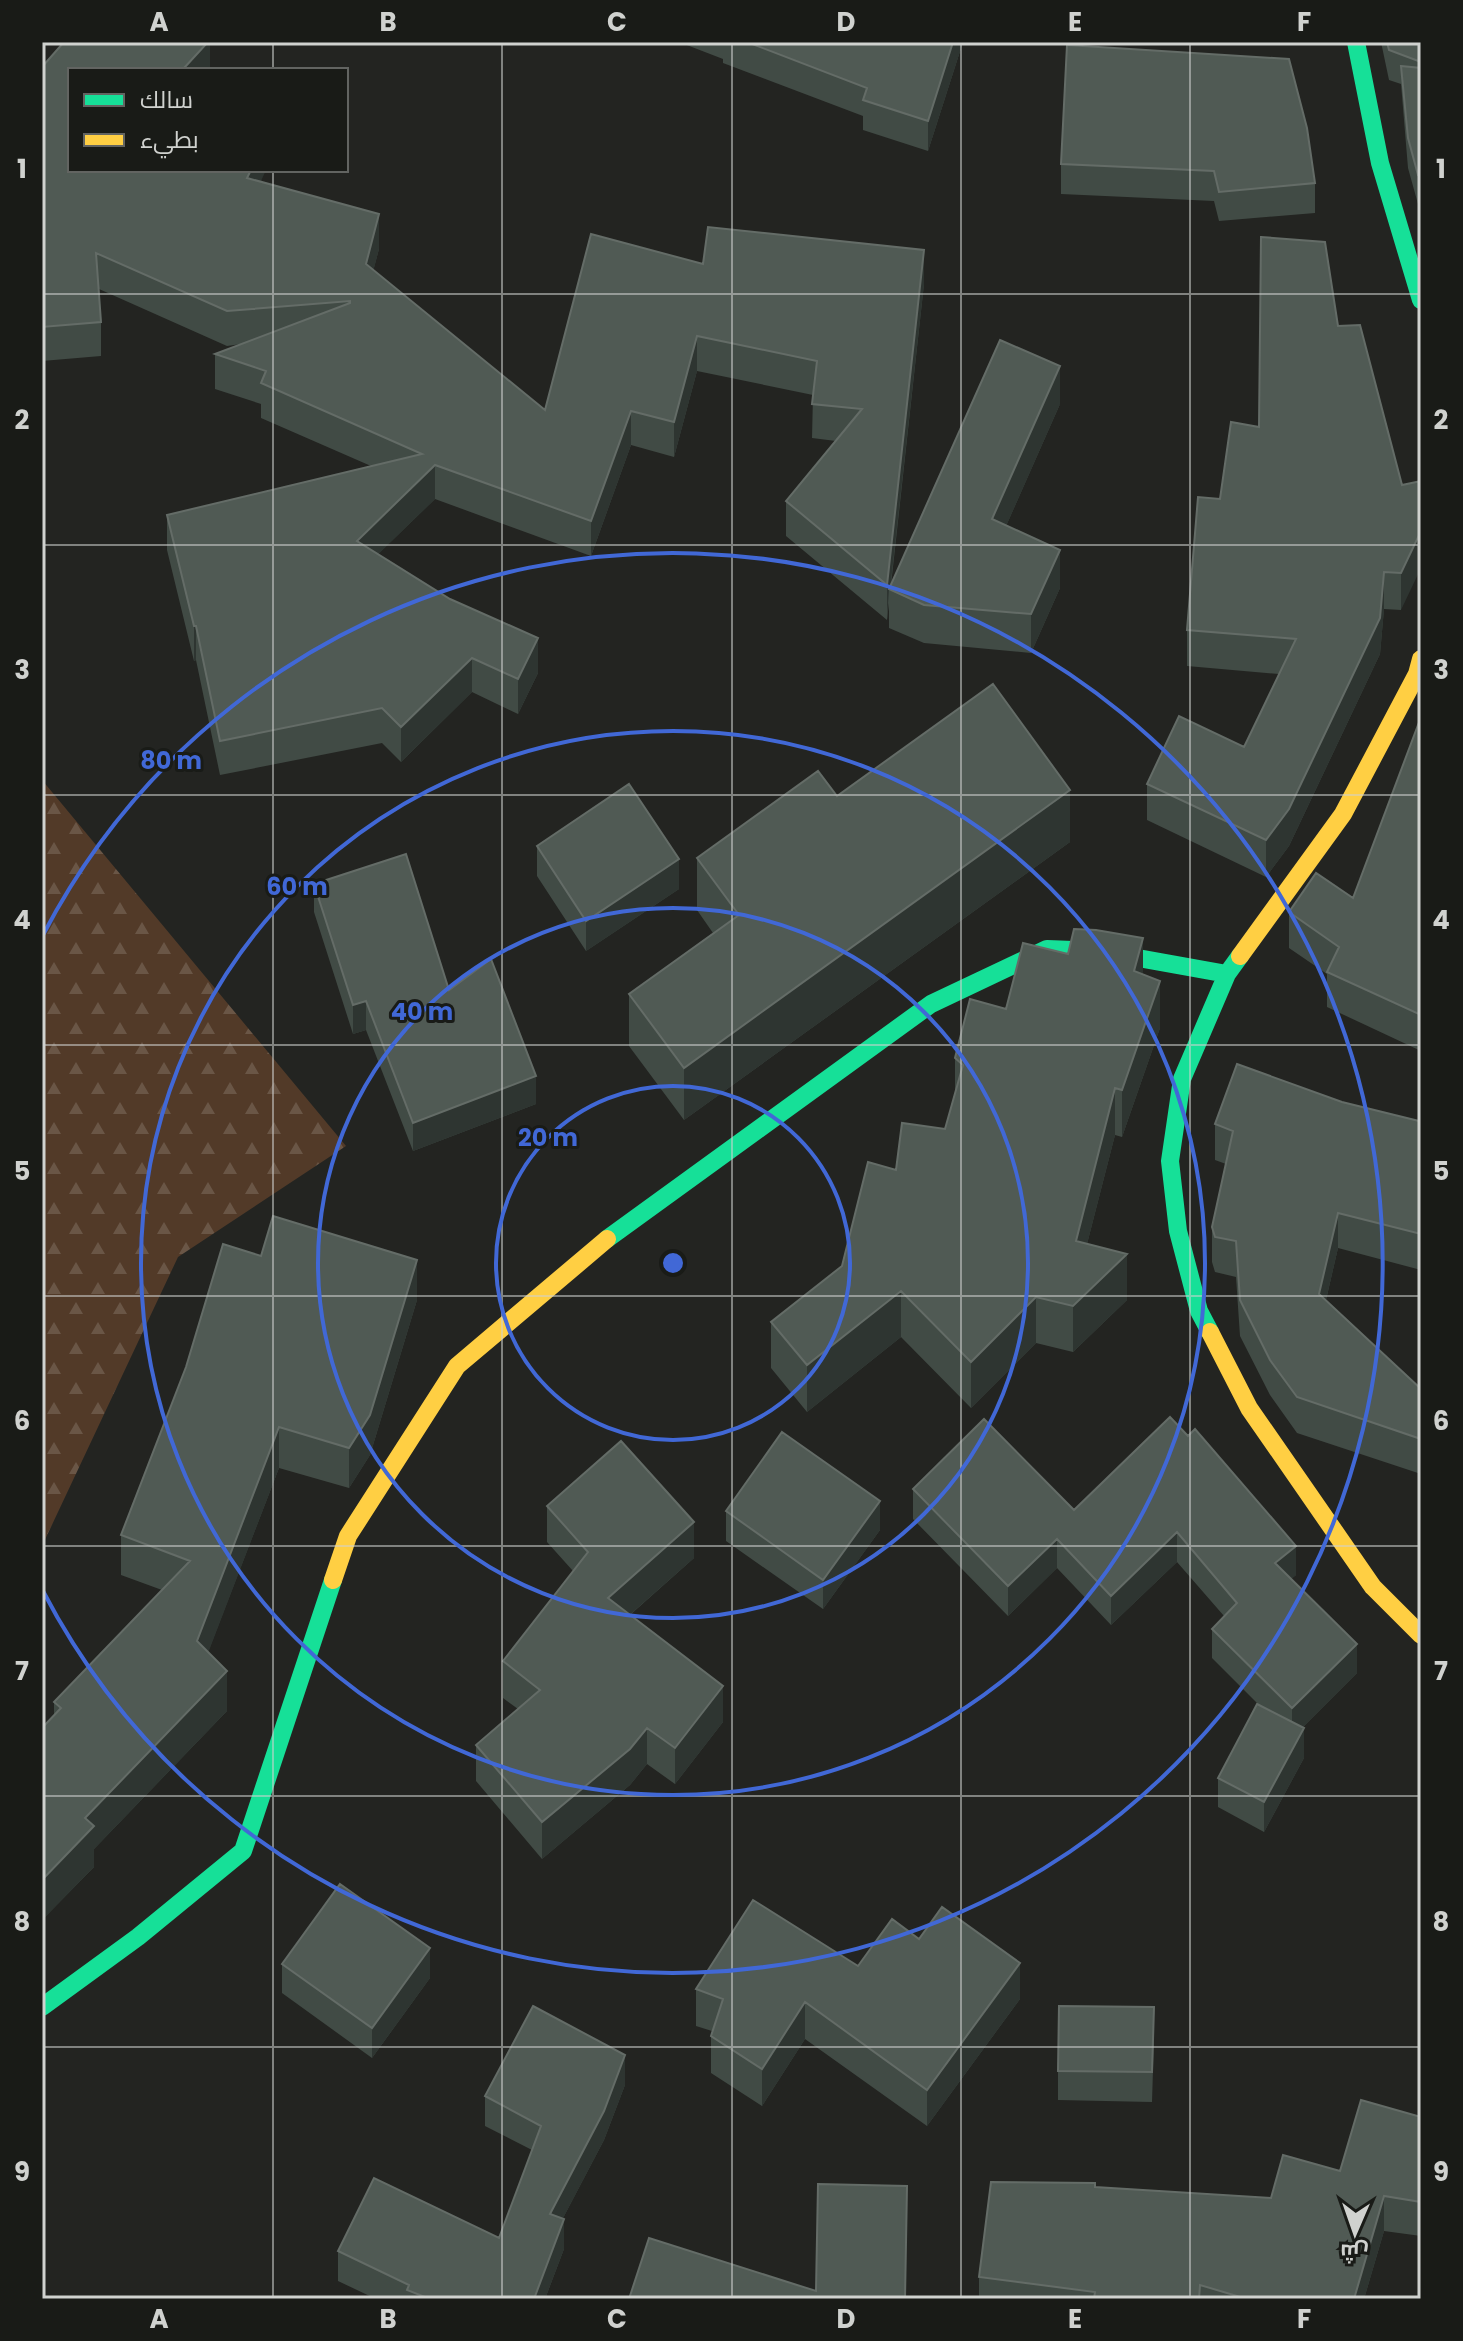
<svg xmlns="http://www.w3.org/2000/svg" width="1463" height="2341" font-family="Poppins,Cairo,sans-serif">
  <defs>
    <pattern id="forest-firs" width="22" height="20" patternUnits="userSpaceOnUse" patternTransform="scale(2)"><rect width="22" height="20" fill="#523a28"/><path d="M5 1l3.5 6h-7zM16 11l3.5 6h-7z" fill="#6a5646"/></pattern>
  </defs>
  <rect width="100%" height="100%" fill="#232421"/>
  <path fill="url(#forest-firs)" d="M 42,780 L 346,1146 L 178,1257 L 42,1546 Z"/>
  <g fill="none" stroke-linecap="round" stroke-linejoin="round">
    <path stroke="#16e098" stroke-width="18" d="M 1356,42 L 1380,163 L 1421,300
      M 607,1239 L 931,1004 L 1047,949 L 1099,951 L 1227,974
      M 1210,1332 L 1199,1311 L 1178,1231 L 1170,1161 L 1182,1079 L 1227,974 L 1240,956
      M 42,2007 L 138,1937 L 243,1851 L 333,1580"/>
    <path stroke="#ffcf43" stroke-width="18" d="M 1240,956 L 1343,814 L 1417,674 L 1421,659
      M 1210,1332 L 1249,1408 L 1373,1587 L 1421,1635
      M 333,1580 L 348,1536 L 457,1366 L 607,1239"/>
  </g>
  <path fill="#414b45" d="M 210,42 L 210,70 L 70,70 L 379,249 L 373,271 L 545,410 L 703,264 L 924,284 L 891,585 L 1060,404 L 1006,526 L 1060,588 L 1031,653 L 924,643 L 889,628 L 889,603 L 887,620 L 786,536 L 786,501 L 836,441 L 812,438 L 813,395 L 697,371 L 674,457 L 631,445 L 591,556 L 435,499 L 378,554 L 538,673 L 518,714 L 472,692 L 401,762 L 382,743 L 220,775 L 196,660 L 194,661 L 167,550 L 167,515 L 371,466 L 261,418 L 261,404 L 215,389 L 215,354 L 241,344 L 227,346 L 99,289 L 101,322 L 101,356 L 42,361 L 42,67 Z
    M 679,42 L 963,42 L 928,151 L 863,130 L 863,116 L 723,63 L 723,59 Z
    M 1381,42 L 1421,42 L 1421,204 L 1418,204 L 1408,168 L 1401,84 L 1389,80 Z
    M 1067,45 L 1315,183 L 1315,213 L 1219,221 L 1214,201 L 1061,194 L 1061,164 Z
    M 1338,326 L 1402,485 L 1401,610 L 1384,609 L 1380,654 L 1289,846 L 1266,877 L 1147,820 L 1147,784 L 1244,747 L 1279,674 L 1187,666 L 1187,630 L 1220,499 L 1259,427 Z
    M 1421,717 L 1421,1051 L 1327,1007 L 1327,974 L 1289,948 L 1289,912 L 1353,898 Z
    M 837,796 L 1070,842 L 684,1120 L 629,1046 L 629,994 L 713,933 L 697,910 L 697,858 Z
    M 537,846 L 679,889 L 586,951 L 537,876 Z
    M 314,884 L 449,990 L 536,1104 L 413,1151 L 366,1030 L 353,1034 L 314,912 Z
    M 1143,975 L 1160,1028 L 1122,1137 L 1115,1135 L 1087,1244 L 1127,1300 L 1073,1352 L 1036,1343 L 971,1408 L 901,1337 L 807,1412 L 771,1368 L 771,1322 L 842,1266 L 896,1170 L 945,1129 L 955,1094 L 955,1058 L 1006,1009 Z
    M 1342,1102 L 1419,1121 L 1421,1114 L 1421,1270 L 1338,1248 L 1326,1300 L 1421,1389 L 1421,1474 L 1297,1433 L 1270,1395 L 1240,1336 L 1236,1277 L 1215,1272 L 1212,1262 L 1212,1227 L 1226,1164 L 1215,1160 L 1215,1124 Z
    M 261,1256 L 417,1300 L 370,1455 L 349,1488 L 279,1468 L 208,1652 L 227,1711 L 94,1849 L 94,1867 L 42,1920 L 42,1728 L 54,1715 L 54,1702 L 162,1590 L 121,1575 L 121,1535 L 186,1367 Z
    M 1170,1417 L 1296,1575 L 1291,1579 L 1357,1673 L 1302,1728 L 1304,1758 L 1264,1832 L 1218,1807 L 1218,1778 L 1259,1705 L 1212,1658 L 1212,1629 L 1224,1616 L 1177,1562 L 1111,1625 L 1057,1568 L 1008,1616 L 913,1519 L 913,1489 L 1074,1510 Z
    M 547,1506 L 694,1558 L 630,1615 L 723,1722 L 675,1784 L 647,1764 L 630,1785 L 542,1859 L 476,1781 L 476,1745 L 518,1709 L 503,1698 L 503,1661 L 573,1571 L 547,1542 Z
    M 726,1511 L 880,1530 L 823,1609 L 726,1541 Z
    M 919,1939 L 1020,1999 L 927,2126 L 805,2039 L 762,2106 L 711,2073 L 711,2036 L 712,2031 L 696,2026 L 696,1989 L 858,1966 Z
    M 282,1964 L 430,1978 L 372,2058 L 282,1993 Z
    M 1154,2037 L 1152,2102 L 1058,2100 L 1058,2071 Z
    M 625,2085 L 604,2140 L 563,2218 L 564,2249 L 545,2299 L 376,2299 L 338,2281 L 338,2251 L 499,2238 L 532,2150 L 485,2126 L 485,2096 Z
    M 1421,2117 L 1421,2236 L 1384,2231 L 1364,2299 L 979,2299 L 979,2277 L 1095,2187 L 1271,2198 L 1340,2171 Z"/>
  <path fill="#2e3531" d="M 208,42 L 210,42 L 210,70 L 185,70 L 185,67 Z
    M 953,42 L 963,42 L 928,151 L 928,121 Z
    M 251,170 L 266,170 L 247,212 L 247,178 Z
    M 379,214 L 379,249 L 366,299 L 366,264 Z
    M 924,250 L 924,284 L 890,590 L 889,589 L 887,620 L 887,585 Z
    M 697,336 L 697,371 L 674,457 L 674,422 Z
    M 1060,366 L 1060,404 L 992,558 L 992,519 Z
    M 631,411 L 631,445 L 591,556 L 591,521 Z
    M 435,465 L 435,499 L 357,575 L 357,541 Z
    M 1421,531 L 1421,568 L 1401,610 L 1401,573 Z
    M 1060,550 L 1060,588 L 1031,653 L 1031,614 Z
    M 1384,572 L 1384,609 L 1380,654 L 1289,846 L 1266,877 L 1266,840 Z
    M 194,626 L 196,626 L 196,660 L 194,661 Z
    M 538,638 L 538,673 L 518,714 L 518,679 Z
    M 472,658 L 472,692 L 401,762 L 401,727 Z
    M 1070,790 L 1070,842 L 684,1120 L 684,1068 Z
    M 679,859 L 679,889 L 586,951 L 586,921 Z
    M 1143,938 L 1143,984 L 1134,971 Z
    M 1160,981 L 1160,1028 L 1122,1137 L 1122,1090 Z
    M 366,1001 L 366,1030 L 353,1034 L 353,1005 Z
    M 536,1076 L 536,1104 L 413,1151 L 413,1123 Z
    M 1115,1088 L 1115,1135 L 1076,1287 L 1076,1241 Z
    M 1338,1213 L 1338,1248 L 1319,1330 L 1319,1294 Z
    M 1127,1254 L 1127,1300 L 1073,1352 L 1073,1306 Z
    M 417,1260 L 417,1300 L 370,1455 L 349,1488 L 349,1448 Z
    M 901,1291 L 901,1337 L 807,1412 L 807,1365 Z
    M 1036,1297 L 1036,1343 L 971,1408 L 971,1362 Z
    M 279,1427 L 279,1468 L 197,1682 L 197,1641 Z
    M 880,1501 L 880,1530 L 823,1609 L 823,1580 Z
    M 694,1522 L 694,1558 L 608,1634 L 608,1598 Z
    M 1177,1532 L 1177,1562 L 1111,1625 L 1111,1596 Z
    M 1057,1539 L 1057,1568 L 1008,1616 L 1008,1586 Z
    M 1296,1546 L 1296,1575 L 1275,1593 L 1275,1563 Z
    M 1357,1644 L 1357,1673 L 1292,1738 L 1292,1708 Z
    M 227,1671 L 227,1711 L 94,1849 L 94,1867 L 42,1920 L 42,1880 L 85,1818 Z
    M 723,1686 L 723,1722 L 675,1784 L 675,1748 Z
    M 647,1728 L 647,1764 L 630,1785 L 542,1859 L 542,1822 Z
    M 1304,1728 L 1304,1758 L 1264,1832 L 1264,1802 Z
    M 430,1948 L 430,1978 L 372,2058 L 372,2028 Z
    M 1020,1963 L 1020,1999 L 927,2126 L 927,2090 Z
    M 805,2002 L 805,2039 L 762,2106 L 762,2069 Z
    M 625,2055 L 625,2085 L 604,2140 L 550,2243 L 550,2214 Z
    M 1384,2196 L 1384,2231 L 1364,2299 L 1354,2299 Z
    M 564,2219 L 564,2249 L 545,2299 L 534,2299 Z"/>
  <path fill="#505a54" stroke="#646c67" stroke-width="2" d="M 64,42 L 208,42 L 185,67 L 192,70 L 70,70 L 70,170 L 251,170 L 247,178 L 379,214 L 366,264 L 545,410 L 591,234 L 703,264 L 708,227 L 924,250 L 887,585 L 786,501 L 862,409 L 812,404 L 817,361 L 697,336 L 674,422 L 631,411 L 591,521 L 435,465 L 357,541 L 450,599 L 538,638 L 518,679 L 472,658 L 401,727 L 382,708 L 220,741 L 196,626 L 194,626 L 167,515 L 422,454 L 261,383 L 266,371 L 215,354 L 350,303 L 350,301 L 227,311 L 96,253 L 101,322 L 42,327 L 42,67 Z
    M 747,42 L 953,42 L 928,121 L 863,100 L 867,88 Z
    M 1387,42 L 1421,42 L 1421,62 L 1389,50 Z
    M 1067,45 L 1289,59 L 1307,128 L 1315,183 L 1219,192 L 1214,171 L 1061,164 Z
    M 1401,66 L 1421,68 L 1421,174 L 1418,175 L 1408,138 Z
    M 1261,237 L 1325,242 L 1338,326 L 1360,325 L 1402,485 L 1421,481 L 1421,531 L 1401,573 L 1384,572 L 1380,618 L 1289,809 L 1266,840 L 1147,784 L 1179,716 L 1244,747 L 1296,639 L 1187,630 L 1198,497 L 1220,499 L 1231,422 L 1259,427 Z
    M 1000,340 L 1060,366 L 992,519 L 1060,550 L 1031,614 L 924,605 L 889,589 Z
    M 993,684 L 1070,790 L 684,1068 L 629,994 L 739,915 L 697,858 L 818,771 L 837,796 Z
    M 1421,717 L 1421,1015 L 1327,972 L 1339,947 L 1289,912 L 1316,873 L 1353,898 Z
    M 629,784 L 679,859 L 586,921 L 537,846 Z
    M 406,854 L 449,990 L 491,959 L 536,1076 L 413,1123 L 366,1001 L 353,1005 L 314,884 Z
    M 1074,929 L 1096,930 L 1143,938 L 1134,971 L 1160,981 L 1122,1090 L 1115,1088 L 1076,1241 L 1127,1254 L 1073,1306 L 1036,1297 L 971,1362 L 901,1291 L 807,1365 L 771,1322 L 842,1266 L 868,1162 L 896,1170 L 902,1123 L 945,1129 L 963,1065 L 955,1058 L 970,999 L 1006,1009 L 1023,943 L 1068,954 Z
    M 1237,1064 L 1342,1102 L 1419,1121 L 1421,1114 L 1421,1234 L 1338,1213 L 1319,1294 L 1421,1389 L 1421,1439 L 1297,1397 L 1270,1360 L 1240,1300 L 1236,1241 L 1215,1237 L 1212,1227 L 1233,1131 L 1215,1124 Z
    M 273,1216 L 417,1260 L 370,1415 L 349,1448 L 279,1427 L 197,1641 L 227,1671 L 85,1818 L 94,1826 L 42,1880 L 42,1728 L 61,1708 L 54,1702 L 190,1561 L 121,1535 L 186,1367 L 223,1244 L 261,1256 Z
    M 1170,1417 L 1188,1436 L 1195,1429 L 1296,1546 L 1275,1563 L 1357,1644 L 1292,1708 L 1212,1629 L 1237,1603 L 1177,1532 L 1111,1596 L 1057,1539 L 1008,1586 L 913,1489 L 984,1419 L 1074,1510 Z
    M 782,1432 L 880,1501 L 823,1580 L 726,1511 Z
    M 621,1441 L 694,1522 L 608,1598 L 723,1686 L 675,1748 L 647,1728 L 630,1749 L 542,1822 L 476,1745 L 540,1690 L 503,1661 L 588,1552 L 547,1506 Z
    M 1257,1704 L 1304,1728 L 1264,1802 L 1218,1778 Z
    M 340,1884 L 430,1948 L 372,2028 L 282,1964 Z
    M 753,1900 L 858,1966 L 892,1919 L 919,1939 L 942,1907 L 1020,1963 L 927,2090 L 805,2002 L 762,2069 L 711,2036 L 723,1999 L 696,1989 Z
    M 533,2006 L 625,2055 L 604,2111 L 550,2214 L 564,2219 L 534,2299 L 430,2299 L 407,2290 L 409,2285 L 338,2251 L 374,2178 L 499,2238 L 541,2126 L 485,2096 Z
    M 1059,2006 L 1154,2007 L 1152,2072 L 1058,2071 Z
    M 1361,2100 L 1421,2117 L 1421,2202 L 1384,2196 L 1354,2299 L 1247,2299 L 1200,2285 L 1199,2299 L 1094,2299 L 1095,2292 L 979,2277 L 991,2182 L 1095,2183 L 1095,2187 L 1271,2198 L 1283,2155 L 1340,2171 Z
    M 818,2184 L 907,2186 L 905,2299 L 629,2299 L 649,2238 L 816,2291 Z"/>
  <path fill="none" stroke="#d0d2cf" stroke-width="2" stroke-opacity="0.55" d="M 273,42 L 273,70M 502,42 L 502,2299M 732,42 L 732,2299M 961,42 L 961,2299M 1190,42 L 1190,2299M 273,170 L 273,2299M 42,294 L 1421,294M 42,545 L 1421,545M 42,795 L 1421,795M 42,1045 L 1421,1045M 42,1296 L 1421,1296M 42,1546 L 1421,1546M 42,1796 L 1421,1796M 42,2047 L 1421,2047"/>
  <g fill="none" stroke="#4168d6" stroke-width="4">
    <circle cx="673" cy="1263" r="177"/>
    <circle cx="673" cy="1263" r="355"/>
    <circle cx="673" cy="1263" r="532"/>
    <path d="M43 935A710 710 0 1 1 43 1591"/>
  </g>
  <circle cx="673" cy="1263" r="12" fill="#4168d6" stroke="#191b17" stroke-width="4"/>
  <g font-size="24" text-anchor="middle" font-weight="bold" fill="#4168d6" stroke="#191b17" stroke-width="6" stroke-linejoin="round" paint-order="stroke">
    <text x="171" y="769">80 m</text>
    <text x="297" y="895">60 m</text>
    <text x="422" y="1020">40 m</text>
    <text x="548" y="1146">20 m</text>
  </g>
  <rect width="1463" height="2341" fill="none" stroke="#191b17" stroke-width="88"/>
  <rect x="68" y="68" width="280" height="104" fill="#191b17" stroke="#626461" stroke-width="2"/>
  <rect x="84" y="94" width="40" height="12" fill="#16e098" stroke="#626461" stroke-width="2"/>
  <text x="140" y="108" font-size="24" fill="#d0d2cf">سالك</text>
  <rect x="84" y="134" width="40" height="12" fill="#ffcf43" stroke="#626461" stroke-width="2"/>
  <text x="140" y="148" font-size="24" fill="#d0d2cf">بطيء</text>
  <g transform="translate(1355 2233) rotate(182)" stroke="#191b17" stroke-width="6" paint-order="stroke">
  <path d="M0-6L14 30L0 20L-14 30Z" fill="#d0d2cf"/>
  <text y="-12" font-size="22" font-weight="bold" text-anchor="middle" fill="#d0d2cf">ش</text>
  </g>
  <rect x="44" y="44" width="1375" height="2253" fill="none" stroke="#d0d2cf" stroke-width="3"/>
  <g font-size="26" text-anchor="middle" font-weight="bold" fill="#d0d2cf">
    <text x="159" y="31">A</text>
    <text x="388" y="31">B</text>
    <text x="617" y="31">C</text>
    <text x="846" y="31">D</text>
    <text x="1075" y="31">E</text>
    <text x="1304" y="31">F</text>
    <text x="22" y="178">1</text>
    <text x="1441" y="178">1</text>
    <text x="22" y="429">2</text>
    <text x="1441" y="429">2</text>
    <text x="22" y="679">3</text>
    <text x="1441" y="679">3</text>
    <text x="22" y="929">4</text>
    <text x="1441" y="929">4</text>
    <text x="22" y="1180">5</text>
    <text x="1441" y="1180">5</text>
    <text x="22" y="1430">6</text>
    <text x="1441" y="1430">6</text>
    <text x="22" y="1680">7</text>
    <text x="1441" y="1680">7</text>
    <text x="22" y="1931">8</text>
    <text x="1441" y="1931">8</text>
    <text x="22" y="2181">9</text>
    <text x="1441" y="2181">9</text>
    <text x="159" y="2328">A</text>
    <text x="388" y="2328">B</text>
    <text x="617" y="2328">C</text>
    <text x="846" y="2328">D</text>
    <text x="1075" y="2328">E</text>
    <text x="1304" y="2328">F</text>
  </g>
</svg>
